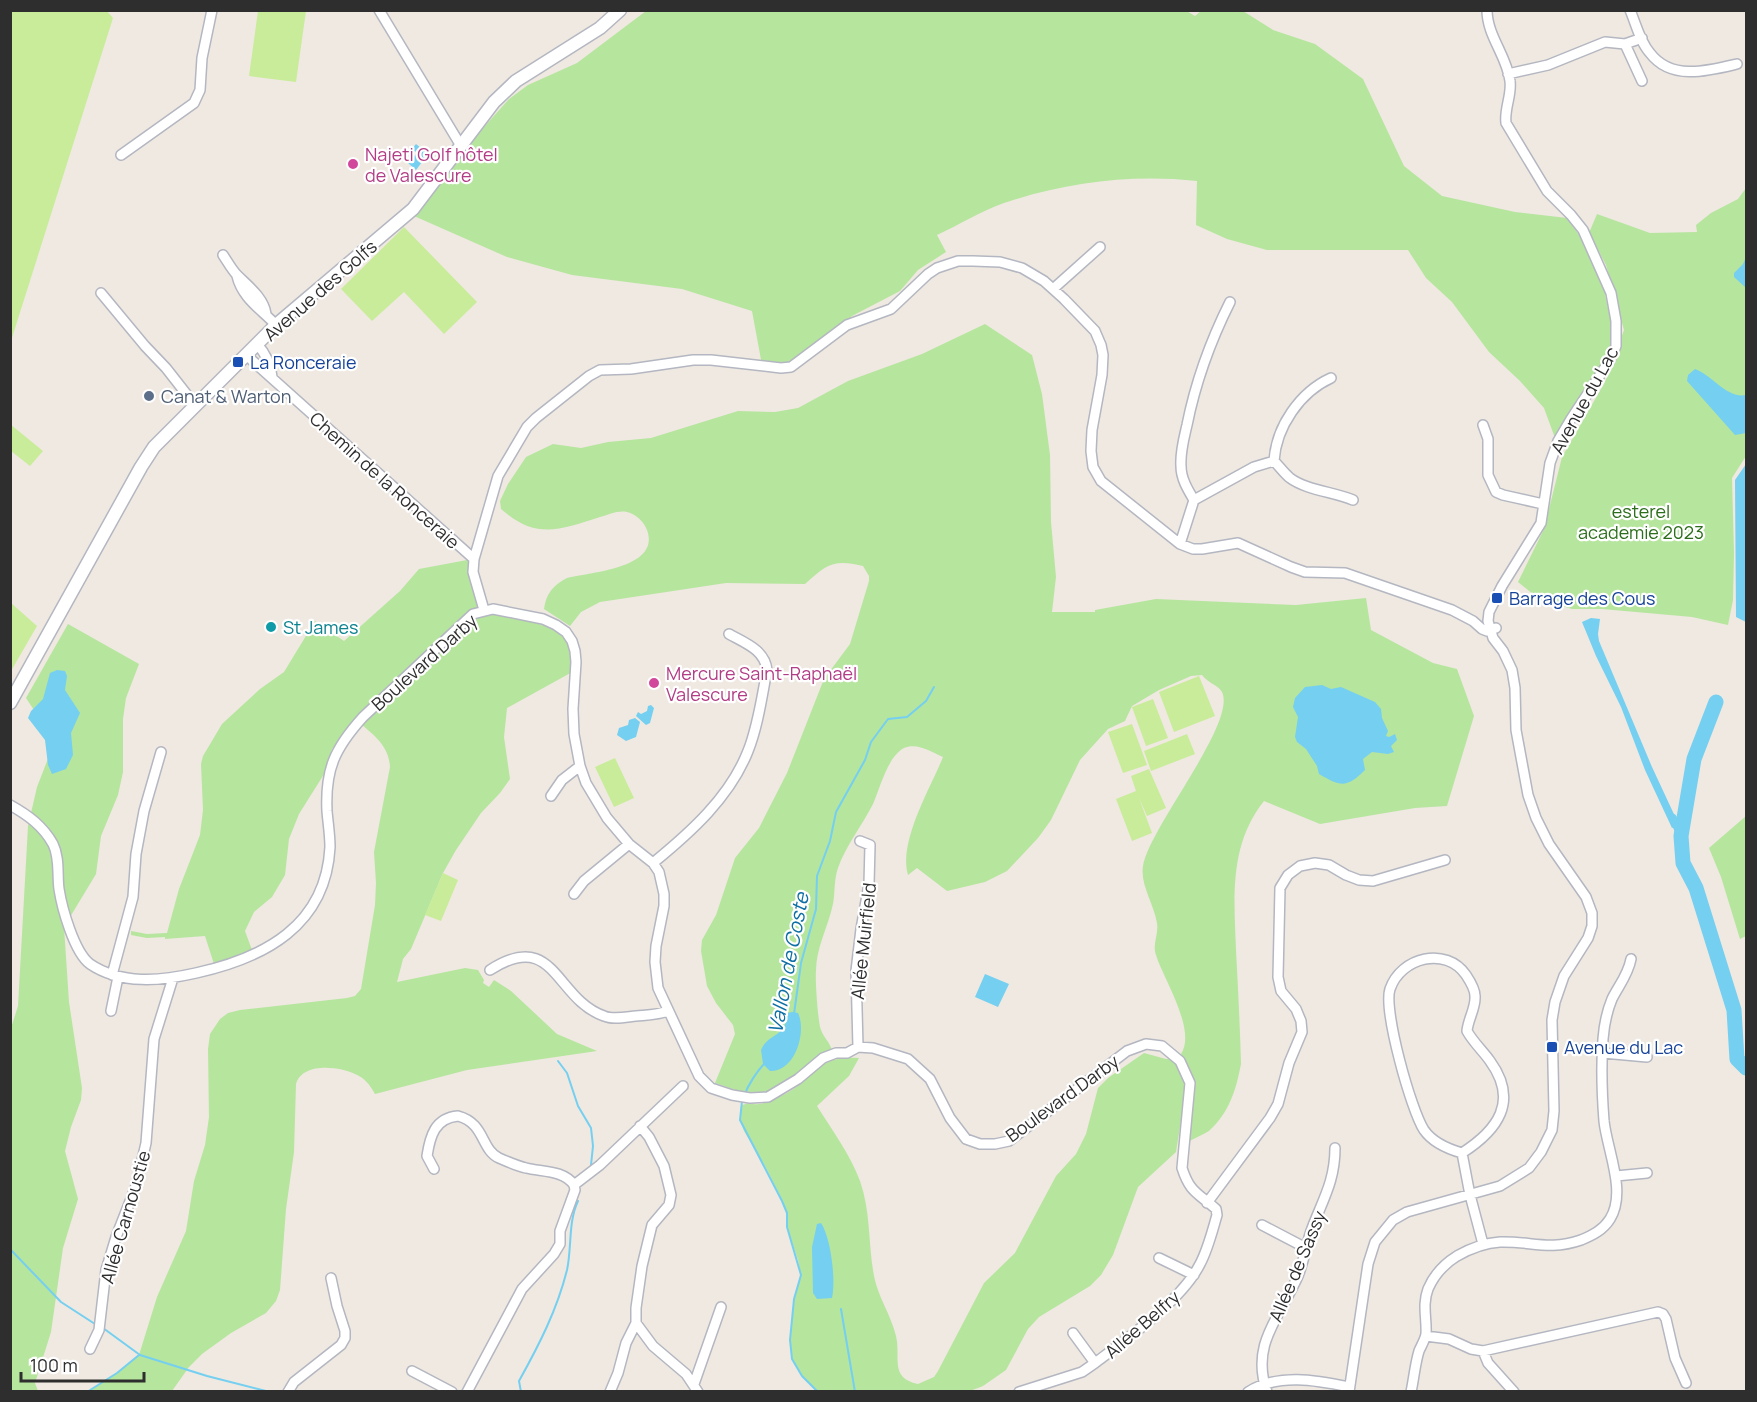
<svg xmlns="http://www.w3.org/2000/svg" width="1757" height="1402" font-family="Manrope,sans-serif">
  <rect width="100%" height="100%" fill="#efe9e1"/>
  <path fill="#b6e59e" d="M 1185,10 L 1195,16 L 1201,11 L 1243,11 L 1273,30 L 1315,44 L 1363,79 L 1404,166 L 1442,196 L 1515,212 L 1567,218 L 1579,235 L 1603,285 L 1615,341 L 1555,438 L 1544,408 L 1520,381 L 1489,352 L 1452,302 L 1426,278 L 1408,250 L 1267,250 L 1227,239 L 1196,225 L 1197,181 C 1132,174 1067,182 1004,203 C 981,211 959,225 937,235 L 946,252 L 918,270 L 900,291 L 852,316 L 798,364 L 762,365 L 752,311 L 682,289 L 572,275 L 507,257 L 414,216 L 408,212 L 509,99 L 528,85 L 577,63 L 646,11 Z
    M 1746,188 L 1746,456 L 1732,478 L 1734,553 L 1733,600 L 1728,625 L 1692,617 L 1602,609 L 1572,609 L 1539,599 L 1518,582 L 1544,529 L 1562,457 L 1605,382 L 1624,330 L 1606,265 L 1589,233 L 1597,214 L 1650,233 L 1697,232 L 1696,225 L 1711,213 L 1738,199 Z
    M 985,324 L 1032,355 L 1042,394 L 1050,455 L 1051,522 L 1056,577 L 1052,612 L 1095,612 L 1095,610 L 1156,599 L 1296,605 L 1366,598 L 1371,630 L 1433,663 L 1457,669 L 1474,716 L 1447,806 L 1415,808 L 1320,824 L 1264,801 C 1229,845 1234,897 1236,950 C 1238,988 1240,1026 1241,1064 C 1236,1090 1229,1113 1209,1131 C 1203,1135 1194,1138 1188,1142 L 1194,1083 L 1181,1054 C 1197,1030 1163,978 1156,955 C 1152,944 1159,934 1157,923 C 1154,904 1140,885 1143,866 C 1149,828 1237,723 1222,692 C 1217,684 1209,684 1202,675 L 1191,676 L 1159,690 L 1132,706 L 1125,721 L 1108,729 L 1080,760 L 1051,820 L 1038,838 L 1007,871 L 985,882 L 947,891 L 917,868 L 908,875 C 898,842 931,787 943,757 C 932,752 917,742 904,748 C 888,756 880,788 873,804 C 862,826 846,845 838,868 C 834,879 835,893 833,904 C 828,927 816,948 816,971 C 815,980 818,1023 821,1030 C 824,1038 829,1041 832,1050 C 804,1062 783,1096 751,1093 C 739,1092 727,1087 715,1083 L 735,1034 L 733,1025 L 716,1003 L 707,986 L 701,951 L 702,940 L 716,915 L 735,858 L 759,828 L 787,773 L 824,679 L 850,644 L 869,581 L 869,576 L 863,566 C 834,559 827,564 805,584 L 726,583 L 600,602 L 581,612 L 570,626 L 544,609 C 546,594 553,585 567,578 C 591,572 661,568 647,530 C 644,522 636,514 627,512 C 618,510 608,515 600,517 C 559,530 536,540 501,509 L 500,501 L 508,484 L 526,457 L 553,444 L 581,448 L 608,442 L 651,438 L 738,411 L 775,412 L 798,408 L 848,381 L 922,354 Z
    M 467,560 C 475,570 470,587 476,599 C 479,604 486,609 490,614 C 506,611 561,627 569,643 C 573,651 572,663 574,671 L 507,708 L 504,737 L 510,779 L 500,793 L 481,813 L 456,850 L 443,873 L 411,949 L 403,959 L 397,982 L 465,968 L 478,970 L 484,980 L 483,983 L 489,987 L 494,980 L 511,991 L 557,1034 L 597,1051 L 467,1070 L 375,1094 C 370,1085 365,1078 355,1074 C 339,1066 302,1062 296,1084 L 294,1152 L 286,1209 L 280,1290 L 276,1301 L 266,1313 L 231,1333 L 202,1354 L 189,1367 L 172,1391 L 87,1392 L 117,1373 L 139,1355 L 157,1297 L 186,1231 L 194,1181 L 205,1145 L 209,1117 L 208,1049 L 210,1034 L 220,1019 L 228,1013 L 240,1010 L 347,998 L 355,996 L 361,989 L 375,905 L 376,883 L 374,852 L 390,767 C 389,744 371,733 355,719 L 332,749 L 326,771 L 299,814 L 289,839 L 285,875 L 272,897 L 254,912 L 245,931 L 252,950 L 214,964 L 205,936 L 165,939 L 165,937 L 147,938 L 131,935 L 131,931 L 147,934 L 167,933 L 179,889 L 200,835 L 203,810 L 201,764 L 203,756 L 222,724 L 260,689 L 284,672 L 315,621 L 344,641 L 400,591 L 419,569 Z
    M 68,624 L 139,664 L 126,698 L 123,719 L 123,772 L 118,795 L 101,836 L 96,874 L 64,927 L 69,1002 L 82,1088 L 81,1100 L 71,1127 L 65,1151 L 78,1199 L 63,1248 L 51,1332 L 35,1383 L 38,1391 L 11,1392 L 11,1028 L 18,1006 L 28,826 L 37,787 L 51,751 L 48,731 L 26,698 Z
    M 1746,816 L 1746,936 L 1740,939 L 1721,877 L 1709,848 Z
    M 1144,1053 L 1166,1059 L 1175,1058 L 1186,1089 L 1176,1152 L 1138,1187 L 1113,1255 L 1101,1275 L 1090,1286 L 1039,1317 L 1028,1329 L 1006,1370 L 983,1386 L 970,1391 L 818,1391 L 802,1376 L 792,1359 L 790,1340 L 794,1299 L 801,1275 L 798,1260 L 787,1227 L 787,1213 L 782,1200 L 766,1168 L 744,1131 L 740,1120 L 741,1106 C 747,1102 752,1105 759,1104 C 766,1103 775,1099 781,1096 C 815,1081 812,1055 859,1058 L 849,1076 L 817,1106 C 832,1130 850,1154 860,1181 C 871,1212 868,1244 874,1276 C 878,1297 891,1315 896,1336 C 901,1357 889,1378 918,1384 L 934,1377 L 938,1371 L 984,1283 L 1015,1253 L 1056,1176 L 1076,1154 L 1086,1134 L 1098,1088 L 1108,1078 Z"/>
  <path fill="#c9ec9a" d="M 11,10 L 107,11 L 113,18 L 11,341 Z
    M 258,11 L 306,11 L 296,82 L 249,76 Z
    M 404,227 L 477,302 L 444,334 L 404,292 L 372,321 L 341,289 Z
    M 10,424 L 43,451 L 30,466 L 11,451 Z
    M 11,603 L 37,626 L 11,671 Z
    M 1199,676 L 1215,716 L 1174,732 L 1159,692 Z
    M 1153,699 L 1168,738 L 1146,746 L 1132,707 Z
    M 1132,724 L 1147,765 L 1123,773 L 1108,732 Z
    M 1187,734 L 1195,754 L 1151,771 L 1144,751 Z
    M 615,758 L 634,798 L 614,807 L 595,767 Z
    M 1149,769 L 1166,808 L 1147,816 L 1139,798 L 1152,833 L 1132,841 L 1116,799 L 1136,791 L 1131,776 Z
    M 443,873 L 458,880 L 441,921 L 425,915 Z"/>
  <path fill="#75cff0" d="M 416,144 L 428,154 L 416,170 L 408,163 L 417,153 L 415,151 L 412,153 L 410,151 Z
    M 1746,257 L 1746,288 L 1734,277 L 1734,273 L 1743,264 Z
    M 1695,369 C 1712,375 1727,399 1746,395 L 1746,433 L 1735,435 L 1687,381 L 1688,375 Z
    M 1746,464 L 1746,622 L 1736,617 L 1735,480 Z
    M 1591,618 L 1600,619 L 1598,634 L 1599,641 L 1652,767 L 1679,825 L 1672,828 L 1645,770 L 1621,707 L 1596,656 L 1582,622 Z
    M 57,670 L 65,671 L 67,676 L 65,690 L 80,713 L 71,733 L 73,755 L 66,769 L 52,774 L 48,765 L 45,740 L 28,718 L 31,711 L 43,699 L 50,673 Z
    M 1322,685 L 1331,689 L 1341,687 L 1375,702 L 1381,709 L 1382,718 L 1388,731 L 1386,736 L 1389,737 L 1395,734 L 1397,740 L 1391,746 L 1394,752 L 1388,754 L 1372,752 L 1363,759 L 1365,770 C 1347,788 1341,787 1319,774 L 1317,766 L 1306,749 L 1297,742 L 1295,737 L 1298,717 L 1293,707 L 1295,698 L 1305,687 Z
    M 1713,702 L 1718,703 L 1712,729 L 1700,724 Z
    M 651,705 L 654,708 L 650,723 L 646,725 L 636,716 L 638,712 L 641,714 L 647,711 L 648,706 Z
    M 635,718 L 640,722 L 636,737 L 626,741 L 617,735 L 619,728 L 628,725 L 629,720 Z
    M 985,974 L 1009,984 L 998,1007 L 975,997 Z
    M 792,1012 L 798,1013 C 807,1032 795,1072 770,1071 L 763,1064 L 761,1050 C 770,1031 784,1040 788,1013 Z
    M 821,1223 C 831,1238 836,1280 832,1298 L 817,1299 L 813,1293 L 812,1247 L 817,1224 Z"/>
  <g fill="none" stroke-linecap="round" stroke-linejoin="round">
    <path stroke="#75cff0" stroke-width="2" d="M 794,1014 L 801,963 L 816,909 L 817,876 L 830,841 L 836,812 L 865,760 L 871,742 L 888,719 L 907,717 L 926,701 L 934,687
      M 558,1061 L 567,1073 L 578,1106 L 591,1128 L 593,1146 L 591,1165
      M 744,1096 C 748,1085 757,1071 765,1063
      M 742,1101 L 740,1120 L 782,1201 L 787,1213 L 787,1227 L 801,1275 L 794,1299 L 790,1340 L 792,1359 L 802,1376 L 818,1392
      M 10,1249 L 61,1302 L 95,1324
      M 841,1309 L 855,1392
      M 103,1328 L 140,1355 L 207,1376 L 270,1392
      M 87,1392 L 117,1373 L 139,1355
      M 521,1392 L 519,1381 C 539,1345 557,1310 567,1270 C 572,1247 568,1222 578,1201"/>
    <path stroke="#75cff0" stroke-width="8" d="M 1673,818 L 1681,836"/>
    <path stroke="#75cff0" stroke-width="15" d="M 1716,702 L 1694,759 L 1681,836 L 1683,863 L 1696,888 L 1734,1010 L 1737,1059 L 1746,1068"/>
    <defs>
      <path id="street" d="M 379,10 L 461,146
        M 1630,10 C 1636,24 1640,42 1650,53 C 1671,81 1708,71 1737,64
        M 1625,44 L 1642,81
        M 1508,74 L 1548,65 L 1605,42 L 1625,44 L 1642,38
        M 121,155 L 194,103 L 200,90 L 202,58 L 212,10
        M 223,255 C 227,261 232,270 237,275 C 248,286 264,298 266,314
        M 237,276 C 242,298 262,310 276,325
        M 1053,289 L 1100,247
        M 101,293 L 145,346 L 166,368 L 195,405
        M 257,344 C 266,354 270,363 272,377
        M 246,355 L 474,559
        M 1483,425 L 1488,439 L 1488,475 L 1496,492 L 1503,495 L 1543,504
        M 1274,461 C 1279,466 1284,473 1290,478 C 1306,490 1334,492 1353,500
        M 1194,500 L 1254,467 L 1274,461 C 1276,427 1300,392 1331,378
        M 1180,544 L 1194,500 C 1188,490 1181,479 1181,466 C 1180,452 1184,438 1187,425 C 1196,380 1210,342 1230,302
        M 484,610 L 473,572 L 474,559 L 498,476 L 527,427 L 536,418 L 589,376 L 600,370 L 631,369 L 693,360 L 711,360 L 781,368 L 791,367 L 847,325 L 891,309 L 928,274 L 937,268 L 958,261 L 973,261 L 1000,262 L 1022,268 L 1044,281 L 1064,299 L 1095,331 L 1101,345 L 1103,355 L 1102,375 L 1092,430 L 1091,451 L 1093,467 L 1101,481 L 1180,544 L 1193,549 L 1202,549 L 1238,543 L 1291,567 L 1305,572 L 1345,573 L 1452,610 L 1473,621 L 1482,629 L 1487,631 L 1496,628
        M 551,796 L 562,780 L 580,766
        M 10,805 C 28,815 43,826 53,844 C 60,858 57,875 59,889 C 62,908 74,952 90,964 C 121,985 161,981 196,973 C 264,958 326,926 330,847 C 330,835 328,823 327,811 C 325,769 335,748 363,717 L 473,614 L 493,609 L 543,619 L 556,625 L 566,632 L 572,641 L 575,651 L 576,662 L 573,709 L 574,734 L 580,766 L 586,783 L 607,818 L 629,844 L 653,863 L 659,872 L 664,894 L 664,906 L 656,946 L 655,962 L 658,988 L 699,1076 L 711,1088 L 732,1095 L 750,1098 L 768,1097 L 798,1079 L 823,1058 L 836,1053 L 847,1053 L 858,1047 L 873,1048 L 908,1059 L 930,1079 L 950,1118 L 966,1139 L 980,1144 L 995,1144 L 1009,1141 L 1127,1051 L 1146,1044 L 1162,1046 L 1180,1061 L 1190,1083 L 1182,1168 C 1190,1193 1198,1193 1216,1209 L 1217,1215 C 1212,1232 1208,1249 1200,1264 C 1182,1300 1127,1339 1095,1363 L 1082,1372 L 1019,1392
        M 653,863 C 691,832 730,797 748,751 C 758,726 762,696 767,670 C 765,650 745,643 729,634
        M 574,894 L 584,881 L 629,844
        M 490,970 C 555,928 555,999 604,1016 C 613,1020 626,1017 636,1016 C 646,1015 658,1015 668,1011
        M 112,975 L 133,897 L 136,854 L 144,811 L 161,752
        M 111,1011 L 118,977
        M 858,1047 L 856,971 L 861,929 L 869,884 L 870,845 L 860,841
        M 1603,1053 L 1647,1057
        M 1462,1153 C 1498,1130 1519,1101 1490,1061 C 1483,1051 1473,1042 1467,1031 C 1468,1019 1476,1008 1475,996 C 1475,989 1470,981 1466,975 C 1446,946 1401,957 1390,989 C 1383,1010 1411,1110 1424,1130 C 1433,1143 1448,1149 1462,1153 L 1470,1195 L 1483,1244
        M 434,1169 L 427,1156 C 430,1136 435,1118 458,1116 C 485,1123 481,1150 499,1158 C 508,1162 517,1166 526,1168 C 542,1172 564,1170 574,1185
        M 1616,1176 L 1647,1173
        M 574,1185 L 600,1165 L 683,1086
        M 1207,1203 L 1270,1118 L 1278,1104 L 1289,1063 L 1302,1032 L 1301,1021 L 1296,1009 L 1281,991 L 1278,977 L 1280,888 L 1288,875 L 1300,866 L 1315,863 L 1329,865 L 1346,875 L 1359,880 L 1373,881 L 1445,860
        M 1262,1225 L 1306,1248
        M 1159,1258 L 1194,1275
        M 636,1323 L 653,1346 L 686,1374 L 698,1392
        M 1073,1333 L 1095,1363
        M 1426,1336 L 1449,1339 L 1471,1349 L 1483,1351 L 1658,1312 L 1663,1314 L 1666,1319 L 1675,1358 L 1686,1383
        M 90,1349 L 99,1330 L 106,1270 L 116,1237 L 136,1186 L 146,1143 L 154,1039 L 173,978
        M 1483,1351 L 1488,1363 L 1514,1392
        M 412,1371 L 452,1392
        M 694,1384 L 721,1307
        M 288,1392 L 294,1382 L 341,1345 L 345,1338 L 345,1331 L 337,1306 L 331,1278
        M 467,1392 L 522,1289 L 554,1254 L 560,1244 L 560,1231 L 575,1190 L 574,1185
        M 610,1392 L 618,1373 L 626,1343 L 636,1323 L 636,1308 L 642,1266 L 652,1225 L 669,1205 L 671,1195 L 664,1166 L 649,1137 L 640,1126
        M 1248,1392 C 1278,1373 1316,1380 1349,1387
        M 1267,1392 C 1250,1344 1280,1317 1298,1276 C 1304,1261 1306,1246 1311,1231 C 1322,1201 1335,1182 1335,1148
        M 1349,1392 L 1368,1264 L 1375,1242 L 1393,1220 L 1407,1212 L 1500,1186 L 1529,1168 L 1541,1152 L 1552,1130 L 1554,1111 L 1552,1020 L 1555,1002 L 1564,976 L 1588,938 L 1592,926 L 1592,913 L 1586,897 L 1549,844 L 1536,818 L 1528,795 L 1516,730 L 1515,688 L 1512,670 L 1503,651 L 1493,638 L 1488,621 L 1489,612 L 1502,586 L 1541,523 L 1550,463 L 1558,441 L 1571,419 L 1610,360 L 1616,346 L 1616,321 L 1611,293 L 1583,230 L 1571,215 L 1547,191 L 1506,123 C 1504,109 1512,95 1510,81 C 1507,56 1487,36 1487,10
        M 1411,1392 C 1414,1378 1415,1364 1419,1351 C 1421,1346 1425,1340 1426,1334 C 1427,1319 1422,1305 1428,1289 C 1434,1275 1444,1264 1457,1256 C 1471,1248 1484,1243 1500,1242 C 1531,1241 1549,1251 1581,1240 C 1593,1235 1603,1230 1610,1219 C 1627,1192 1607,1150 1604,1121 C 1602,1095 1601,1066 1603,1039 C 1604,1026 1607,1011 1612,999 C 1619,985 1628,975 1631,959"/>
      <path id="secondary" d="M 10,703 L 141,467 L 154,447 L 276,325 L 413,209 L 494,102 L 516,81 L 600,28 L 620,10"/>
    </defs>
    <use href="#street" stroke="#b4b7c1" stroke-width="12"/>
    <use href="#secondary" stroke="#b4b7c1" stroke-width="15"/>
    <use href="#street" stroke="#fff" stroke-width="9"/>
    <use href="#secondary" stroke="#fff" stroke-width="12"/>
  </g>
  <g fill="#d1479c" stroke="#fff" stroke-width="2">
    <circle cx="353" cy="164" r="6"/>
    <circle cx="654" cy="683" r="6"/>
  </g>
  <g fill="#1a4fb4" stroke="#fff" stroke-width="2">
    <rect x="232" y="356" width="12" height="12" rx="3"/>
    <rect x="1491" y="592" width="12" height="12" rx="3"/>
    <rect x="1546" y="1041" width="12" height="12" rx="3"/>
  </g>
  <circle fill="#5c6f8a" stroke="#fff" stroke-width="2" cx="149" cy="396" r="6"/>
  <circle fill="#0f9aa8" stroke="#fff" stroke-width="2" cx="271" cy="627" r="6"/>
  <g text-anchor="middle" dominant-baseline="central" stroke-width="4.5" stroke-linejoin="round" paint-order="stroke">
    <g font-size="18" fill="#b23c85" stroke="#fff" text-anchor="start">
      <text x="365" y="154">Najeti Golf hôtel<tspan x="365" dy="21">de Valescure</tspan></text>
      <text x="666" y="673">Mercure Saint-Raphaël<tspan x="666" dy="21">Valescure</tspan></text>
    </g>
    <g font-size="18" fill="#2e2e2e" stroke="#fff">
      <text transform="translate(320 290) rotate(-41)">Avenue des Golfs</text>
      <text transform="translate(1584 400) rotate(-61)">Avenue du Lac</text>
      <text transform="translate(385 480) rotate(42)">Chemin de la Ronceraie</text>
      <text transform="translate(424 662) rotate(-42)">Boulevard Darby</text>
      <text transform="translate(863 941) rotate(-84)">Allée Muirfield</text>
      <text transform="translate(1062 1098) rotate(-36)">Boulevard Darby</text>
      <text transform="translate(125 1217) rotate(-74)">Allée Carnoustie</text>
      <text transform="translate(1297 1266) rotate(-67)">Allée de Sassy</text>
      <text transform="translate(1142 1324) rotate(-41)">Allée Belfry</text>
    </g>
    <g font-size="18" fill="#164399" stroke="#fff" text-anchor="start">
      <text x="250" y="362">La Ronceraie</text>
      <text x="1509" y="598">Barrage des Cous</text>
      <text x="1564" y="1047">Avenue du Lac</text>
    </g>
    <g font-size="18" fill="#4e5e75" stroke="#fff" text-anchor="start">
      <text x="161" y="396">Canat &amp; Warton</text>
    </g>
    <g font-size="18" fill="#2c6e1b" stroke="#fff">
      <text x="1641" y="511">esterel<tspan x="1641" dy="21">academie 2023</tspan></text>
    </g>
    <g font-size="18" fill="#0d838f" stroke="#fff" text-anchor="start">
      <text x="283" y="627">St James</text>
    </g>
    <g font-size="20" font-style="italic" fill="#0d6fa3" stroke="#fff">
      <text transform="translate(788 963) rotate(-79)">Vallon de Coste</text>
    </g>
  </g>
  <rect width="1757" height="1402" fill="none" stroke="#2e2e2e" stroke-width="24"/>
  <path d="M21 1372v9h123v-9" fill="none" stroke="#2e2e2e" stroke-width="3"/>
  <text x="30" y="1372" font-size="18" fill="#2e2e2e" stroke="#ffffff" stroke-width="4.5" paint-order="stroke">100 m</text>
</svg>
